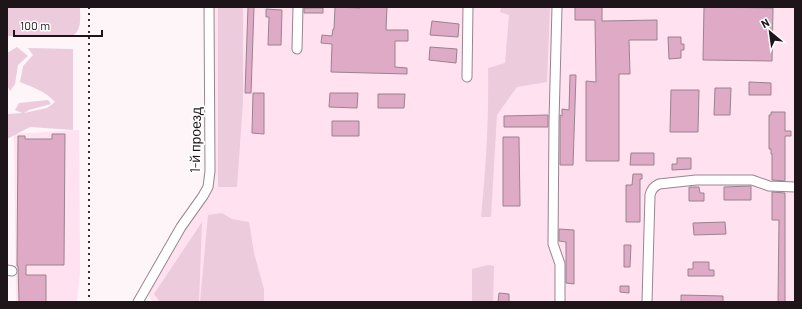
<svg xmlns="http://www.w3.org/2000/svg" width="802" height="309" font-family="Barlow,sans-serif">
  <rect width="100%" height="100%" fill="#fef5f9"/>
  <path fill="#ffe1f0" d="M 213,7 L 795,7 L 795,302 L 153,302 L 149,297 L 149,295 L 151,289 L 185,229 L 211,191 L 214,179 Z
    M 79,130 L 80,272 L 77,302 L 16,302 L 14,134 Z"/>
  <path fill="#eccbdc" d="M 7,7 L 80,7 C 80,18 82,29 73,36 L 7,36 Z
    M 218,7 L 243,7 L 243,102 L 237,187 L 218,187 Z
    M 501,7 L 550,7 L 547,82 L 517,87 L 497,115 L 491,217 L 481,217 C 486,167 489,118 488,68 L 505,63 L 509,15 L 500,12 Z
    M 17,47 L 28,56 L 18,65 L 15,84 L 10,91 L 7,85 L 7,53 Z
    M 28,48 L 73,49 L 73,130 L 30,127 L 7,139 L 7,114 L 22,113 L 15,110 L 19,103 L 48,100 L 51,104 L 29,110 L 24,113 L 47,108 L 55,102 C 46,92 33,87 20,82 L 23,66 L 33,55 Z
    M 222,213 L 232,219 L 249,222 L 254,253 L 264,289 L 264,302 L 200,302 L 208,215 Z
    M 202,222 L 199,302 L 160,302 L 154,294 Z
    M 488,265 L 494,266 L 493,302 L 472,302 L 472,269 Z"/>
  <path fill="#deaac5" stroke="#98848e" d="M 248,7 L 254,7 L 251,93 L 245,93 Z
    M 335,7 L 360,8 L 360,7 L 387,7 L 386,30 L 408,30 L 408,41 L 395,41 L 395,67 L 407,68 L 407,74 L 331,72 L 332,44 L 321,43 L 322,35 L 332,36 L 333,29 L 334,29 Z
    M 575,7 L 602,7 L 602,21 L 657,20 L 657,40 L 629,40 L 630,74 L 619,74 L 619,161 L 586,161 L 586,81 L 596,82 L 595,20 L 575,20 Z
    M 704,7 L 773,8 L 772,61 L 703,60 Z
    M 304,8 L 323,8 L 323,13 L 304,13 Z
    M 266,9 L 282,10 L 281,45 L 268,45 L 269,17 L 266,17 Z
    M 432,21 L 459,24 L 458,37 L 430,35 Z
    M 668,37 L 681,37 L 681,44 L 684,44 L 684,50 L 681,50 L 681,58 L 669,59 Z
    M 430,47 L 457,49 L 456,63 L 429,60 Z
    M 570,75 L 576,75 L 573,165 L 560,165 L 560,115 L 562,116 L 562,109 L 569,110 Z
    M 749,82 L 771,83 L 771,95 L 749,95 Z
    M 715,88 L 731,88 L 730,115 L 714,115 Z
    M 671,90 L 699,90 L 698,132 L 670,132 Z
    M 253,93 L 264,93 L 264,134 L 252,133 Z
    M 330,93 L 358,93 L 357,108 L 329,107 Z
    M 378,94 L 405,94 L 404,108 L 378,108 Z
    M 771,112 L 785,112 L 785,131 L 791,131 L 791,136 L 785,136 L 785,181 L 772,180 L 772,154 L 771,154 L 771,149 L 769,149 L 769,115 L 771,115 Z
    M 548,115 L 548,127 L 504,127 L 504,116 Z
    M 332,121 L 359,121 L 359,136 L 332,136 Z
    M 52,134 L 65,134 L 64,265 L 26,265 L 26,275 L 46,275 L 46,302 L 19,302 L 18,266 L 17,266 L 18,136 L 25,136 L 25,139 L 52,139 Z
    M 503,137 L 519,137 L 520,206 L 503,206 Z
    M 631,153 L 654,153 L 654,165 L 630,165 Z
    M 677,158 L 691,158 L 691,169 L 672,170 L 672,164 L 677,164 Z
    M 633,174 L 642,174 L 642,179 L 640,179 L 640,222 L 626,222 L 626,185 L 632,185 Z
    M 751,186 L 751,200 L 724,200 L 724,187 Z
    M 689,187 L 699,187 L 700,193 L 704,193 L 704,201 L 689,201 Z
    M 772,192 L 785,193 L 785,302 L 778,302 L 779,220 L 772,220 Z
    M 725,222 L 726,234 L 694,235 L 693,223 Z
    M 559,229 L 574,230 L 574,284 L 566,283 L 566,242 L 559,241 Z
    M 624,245 L 631,245 L 630,267 L 624,267 Z
    M 693,262 L 709,262 L 709,270 L 714,270 L 714,276 L 688,276 L 688,269 L 693,269 Z
    M 620,286 L 629,286 L 629,293 L 620,292 Z
    M 499,293 L 509,294 L 509,302 L 498,302 Z
    M 681,295 L 723,296 L 723,302 L 681,302 Z"/>
  <g fill="none" stroke-linecap="round" stroke-linejoin="round">
    <defs>
      <path id="minor" d="M 557,7 L 554,121 L 553,244 L 560,264 L 560,302
        M 297,49 L 298,7
        M 467,77 L 468,7
        M 7,270 L 12,271
        M 138,302 L 181,227 L 203,196 L 208,187 L 210,171 L 209,7
        M 647,302 L 650,195 C 651,190 653,187 659,184 L 696,180 L 752,180 L 769,186 L 795,187"/>
    </defs>
    <use href="#minor" stroke="#99858f" stroke-width="11"/>
    <use href="#minor" stroke="#fff" stroke-width="9"/>
    <path stroke="#372f33" stroke-width="2" stroke-dasharray="2 4" stroke-linecap="butt" d="M 89,7 L 89,302"/>
  </g>
  <g text-anchor="middle" dominant-baseline="central" stroke-width="3.5" stroke-linejoin="round" paint-order="stroke">
    <g font-size="14" fill="#1d1519" stroke="#fff">
      <text transform="translate(195 140) rotate(-89)">1-й проезд</text>
    </g>
  </g>
  <rect width="802" height="309" fill="none" stroke="#1d1519" stroke-width="16"/>
  <g transform="translate(770 32) rotate(331)" stroke="#ffffff" stroke-width="3" paint-order="stroke">
  <path d="M0-3L7 15L0 10L-7 15Z" fill="#1d1519"/>
  <text y="-6" font-size="11" font-weight="bold" text-anchor="middle" fill="#1d1519">N</text>
  </g>
  <path d="M14 30v6h88v-6" fill="none" stroke="#1d1519" stroke-width="2"/>
  <text x="20" y="30" font-size="12" fill="#1d1519" stroke="#ffffff" stroke-width="3" paint-order="stroke">100 m</text>
</svg>
